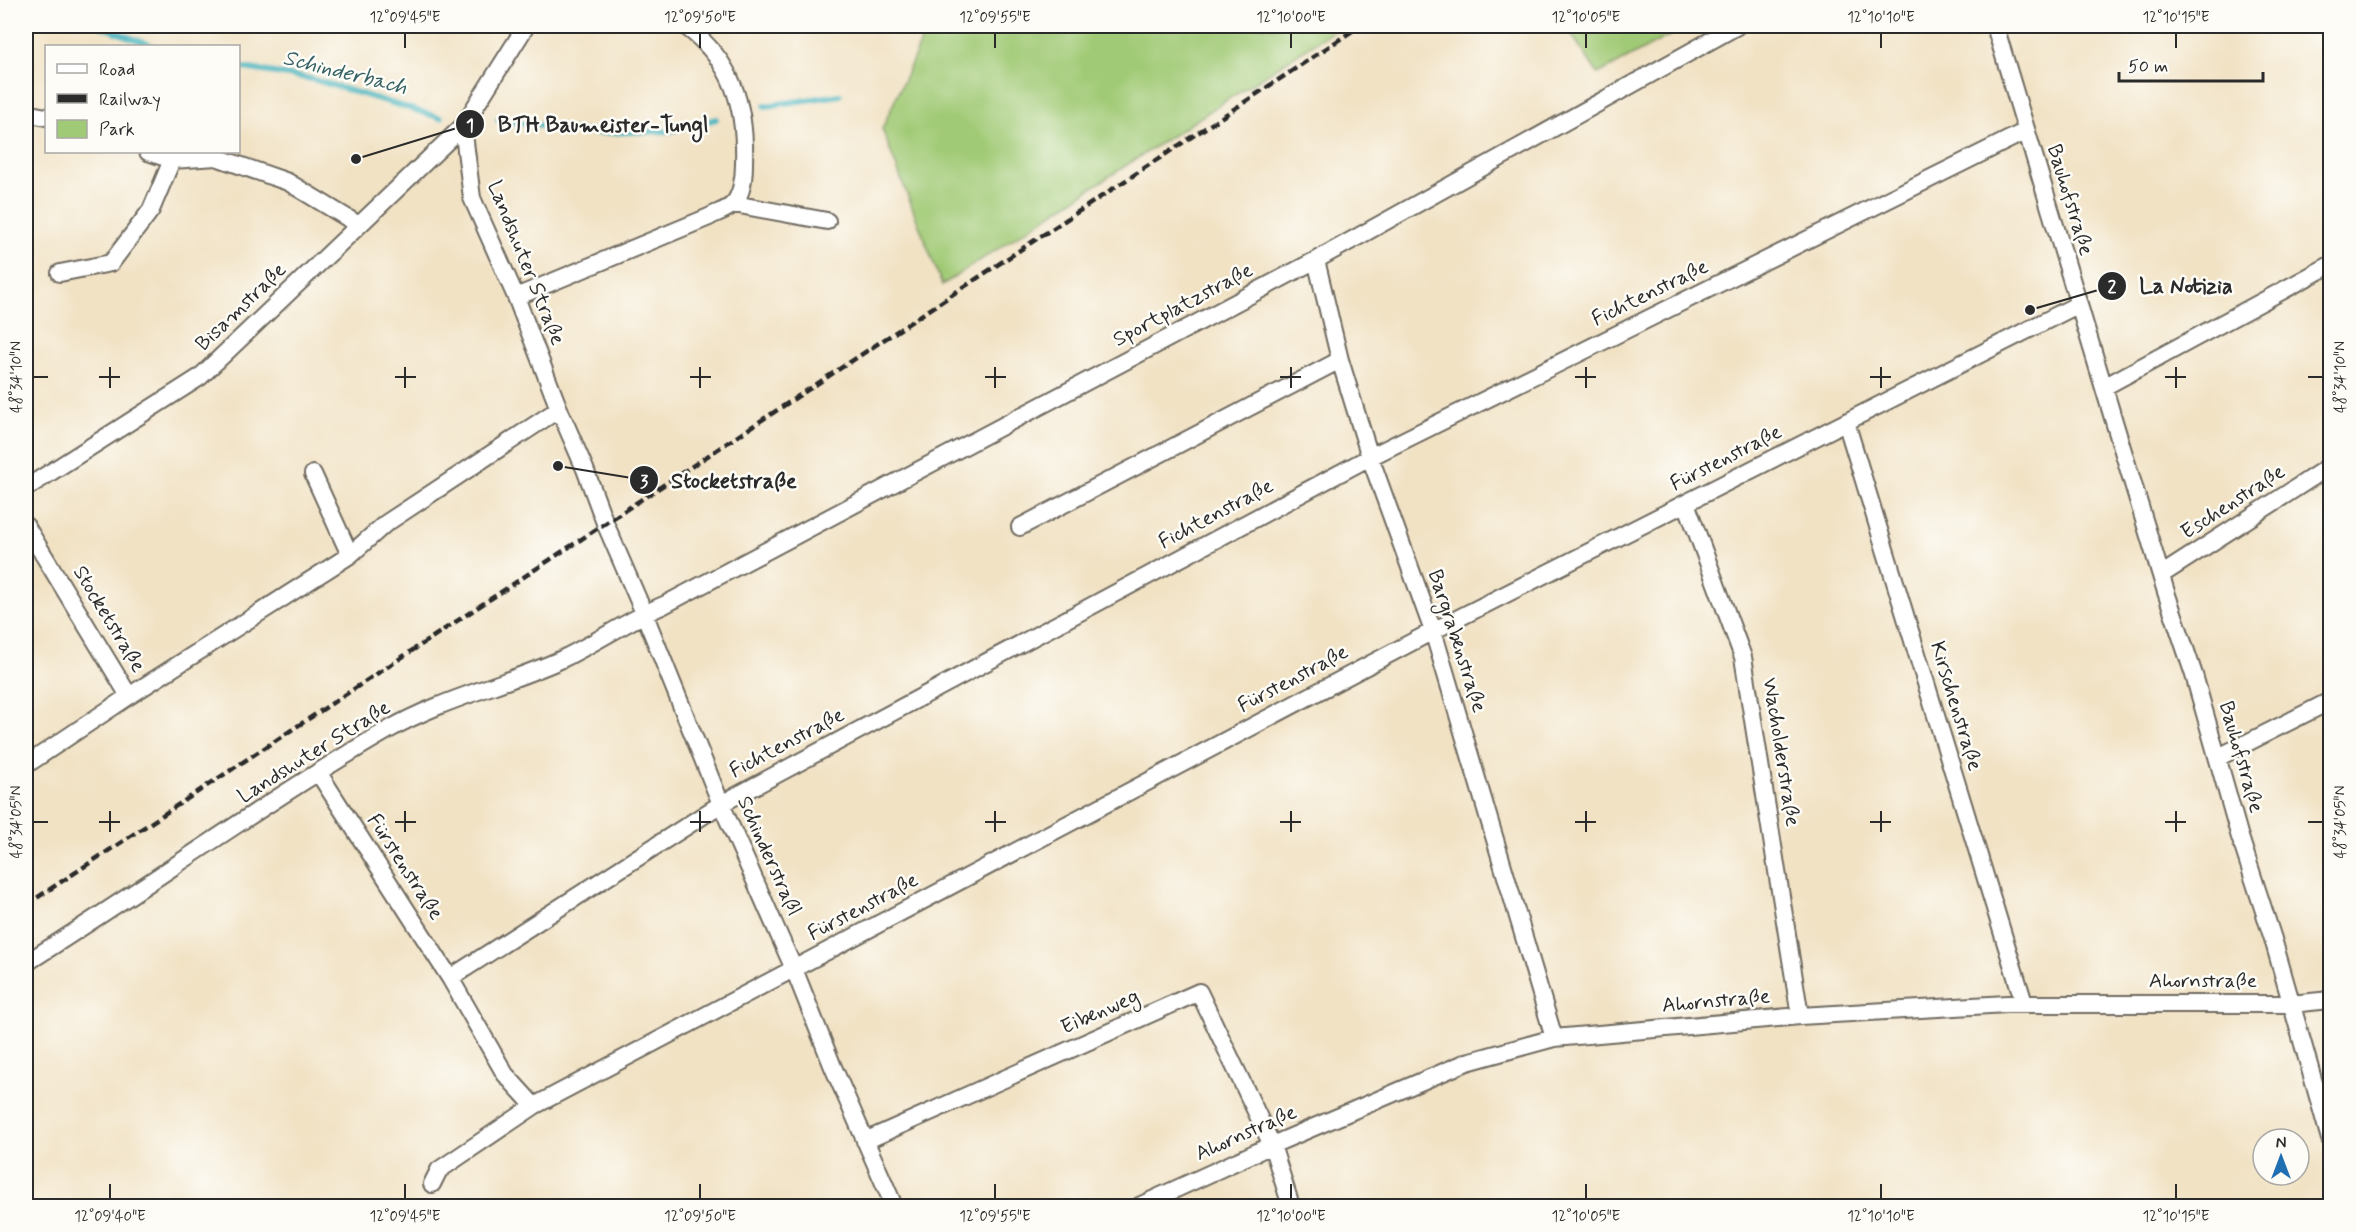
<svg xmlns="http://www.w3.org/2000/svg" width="2356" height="1232" font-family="Mynerve,sans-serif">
  <rect width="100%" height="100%" fill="#fdfcf7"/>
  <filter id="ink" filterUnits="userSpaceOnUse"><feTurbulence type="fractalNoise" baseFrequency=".0167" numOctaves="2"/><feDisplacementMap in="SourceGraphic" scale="12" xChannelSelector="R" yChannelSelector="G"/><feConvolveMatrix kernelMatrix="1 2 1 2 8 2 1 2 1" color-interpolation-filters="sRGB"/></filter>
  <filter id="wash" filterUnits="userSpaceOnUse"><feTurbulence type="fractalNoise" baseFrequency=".008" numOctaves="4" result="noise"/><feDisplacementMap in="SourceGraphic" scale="24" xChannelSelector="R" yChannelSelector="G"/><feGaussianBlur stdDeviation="1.35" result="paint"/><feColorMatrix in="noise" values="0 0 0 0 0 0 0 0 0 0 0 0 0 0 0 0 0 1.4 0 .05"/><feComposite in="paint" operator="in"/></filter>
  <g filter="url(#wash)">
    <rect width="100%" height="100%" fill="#f1e2c4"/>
    <path fill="#a1ca76" stroke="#667a50" stroke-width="1.5" d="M 928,26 L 1341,26 L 942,285 L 882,129 Z
      M 1566,26 L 1687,26 L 1598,74 Z"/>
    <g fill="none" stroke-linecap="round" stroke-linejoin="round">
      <path stroke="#44b3bd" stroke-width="6" d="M 100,26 L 153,46
        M 238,67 L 312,79 L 441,118
        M 765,106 L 840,95
        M 498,120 L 595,133 L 669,131 L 716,119"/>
    </g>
  </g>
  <g filter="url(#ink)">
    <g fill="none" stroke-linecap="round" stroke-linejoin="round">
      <defs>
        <path id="minor" d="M 526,26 L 463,126 L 472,198 L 516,297 L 559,409 L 585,469 L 605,523 L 644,613 L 721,804 L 794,969 L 833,1067 L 894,1206
          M 1995,26 L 2116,428 L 2166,592 L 2194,675 L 2239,834 L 2273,939 L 2330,1139
          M 26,113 L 46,117
          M 148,152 L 172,160 L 216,157 L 288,182 L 359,225
          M 734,204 L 827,221
          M 1316,260 L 1340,360 L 1370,457 L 1433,631 L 1554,1038
          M 60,273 L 111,263 L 151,210 L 172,160
          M 516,297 L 709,217 C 715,213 728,210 733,204 C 742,195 744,176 744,164 C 746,106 733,61 685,26
          M 2104,387 L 2330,265
          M 1846,422 L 2024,1003
          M 313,474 L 350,555
          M 26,488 L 200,377 L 463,126
          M 1686,503 L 1743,657 L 1800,1016
          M 26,526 L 129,696 L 350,555 L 385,524 L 559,409
          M 1020,527 L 1340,360
          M 2161,575 L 2330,466
          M 2219,757 L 2330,701
          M 26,765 L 129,696
          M 318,772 L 450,978 L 505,1074 L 534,1106
          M 26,963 C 147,887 264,802 388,730 C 442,699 504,685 560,660 C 596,643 628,620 664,605 L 1316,260 L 1737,26
          M 450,978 L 721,804 L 1370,457 L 2026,131
          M 865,1141 L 1199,992 L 1272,1145 L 1291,1206
          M 432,1184 L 439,1170 L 534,1106 L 1433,631 L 2079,304
          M 1139,1206 L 1272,1145 L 1467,1062 L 1554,1038 L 1800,1016 L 2007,1004 L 2291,1004 L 2330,1000"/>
      </defs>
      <use href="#minor" stroke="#706b61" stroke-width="20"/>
      <use href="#minor" stroke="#fff" stroke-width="16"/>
      <path stroke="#2b2b2b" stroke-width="4.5" stroke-dasharray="9 4.5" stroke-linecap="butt" d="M 26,905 L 1360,26"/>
    </g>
  </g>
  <path fill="none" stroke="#2b2b2b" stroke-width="2" d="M 405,33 L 405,48M 700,33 L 700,48M 995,33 L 995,48M 1291,33 L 1291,48M 1586,33 L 1586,48M 1881,33 L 1881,48M 2176,33 L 2176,48M 110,367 L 110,388M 405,367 L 405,388M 700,367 L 700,388M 995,367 L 995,388M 1291,367 L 1291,388M 1586,367 L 1586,388M 1881,367 L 1881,388M 2176,367 L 2176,388M 33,377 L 48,377M 99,377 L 120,377M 395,377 L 416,377M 690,377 L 711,377M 985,377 L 1006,377M 1280,377 L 1301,377M 1575,377 L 1596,377M 1870,377 L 1891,377M 2165,377 L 2186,377M 2308,377 L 2323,377M 110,811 L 110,832M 405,811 L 405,832M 700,811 L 700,832M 995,811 L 995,832M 1291,811 L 1291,832M 1586,811 L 1586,832M 1881,811 L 1881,832M 2176,811 L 2176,832M 33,822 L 48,822M 99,822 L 120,822M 395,822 L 416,822M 690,822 L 711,822M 985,822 L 1006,822M 1280,822 L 1301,822M 1575,822 L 1596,822M 1870,822 L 1891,822M 2165,822 L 2186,822M 2308,822 L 2323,822M 110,1184 L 110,1199M 405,1184 L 405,1199M 700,1184 L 700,1199M 995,1184 L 995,1199M 1291,1184 L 1291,1199M 1586,1184 L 1586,1199M 1881,1184 L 1881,1199M 2176,1184 L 2176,1199"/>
  <g text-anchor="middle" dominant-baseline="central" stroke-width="5" stroke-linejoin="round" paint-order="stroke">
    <g font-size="21" fill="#2b2b2b" stroke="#fdfcf7">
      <text transform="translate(2070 200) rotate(73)">Bauhofstraße</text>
      <text transform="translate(526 263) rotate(68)">Landshuter Straße</text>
      <text transform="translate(1650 293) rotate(-26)">Fichtenstraße</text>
      <text transform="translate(1183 305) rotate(-28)">Sportplatzstraße</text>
      <text transform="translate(241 307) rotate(-44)">Bisamstraße</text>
      <text transform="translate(1726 458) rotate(-27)">Fürstenstraße</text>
      <text transform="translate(2233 502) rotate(-33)">Eschenstraße</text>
      <text transform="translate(1216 514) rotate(-28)">Fichtenstraße</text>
      <text transform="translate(109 619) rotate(59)">Stocketstraße</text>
      <text transform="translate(1457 641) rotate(72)">Bargrabenstraße</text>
      <text transform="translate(1293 679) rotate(-28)">Fürstenstraße</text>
      <text transform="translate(1956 706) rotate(73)">Kirschenstraße</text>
      <text transform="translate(787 743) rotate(-28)">Fichtenstraße</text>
      <text transform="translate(314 752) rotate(-32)">Landshuter Straße</text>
      <text transform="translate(1781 752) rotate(81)">Wacholderstraße</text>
      <text transform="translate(2241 757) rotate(74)">Bauhofstraße</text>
      <text transform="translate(769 856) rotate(66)">Schinderstraßl</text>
      <text transform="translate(405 867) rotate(57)">Fürstenstraße</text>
      <text transform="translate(863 907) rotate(-28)">Fürstenstraße</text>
      <text x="2203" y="981">Ahornstraße</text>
      <text transform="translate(1716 1001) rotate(-5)">Ahornstraße</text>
      <text transform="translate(1100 1012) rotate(-24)">Eibenweg</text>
      <text transform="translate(1246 1133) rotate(-24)">Ahornstraße</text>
    </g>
    <g font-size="22" font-style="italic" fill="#356165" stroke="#fdfcf7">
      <text transform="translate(345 73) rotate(14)">Schinderbach</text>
    </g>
  </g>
  <path fill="none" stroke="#2b2b2b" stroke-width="2" d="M356 159L470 124M2030 310L2112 286M558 466L644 480"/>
  <g fill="#2b2b2b" stroke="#fdfcf7" stroke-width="2">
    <circle cx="356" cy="159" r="6"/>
    <circle cx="2030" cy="310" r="6"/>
    <circle cx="558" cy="466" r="6"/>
    <circle cx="470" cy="124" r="15"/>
    <circle cx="2112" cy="286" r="15"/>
    <circle cx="644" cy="480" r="15"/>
  </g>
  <g font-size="18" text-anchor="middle" font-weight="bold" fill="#fff">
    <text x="470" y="131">1</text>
    <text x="2112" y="292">2</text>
    <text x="644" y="487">3</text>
  </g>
  <g font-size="22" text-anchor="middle" font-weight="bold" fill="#2b2b2b" stroke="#fdfcf7" stroke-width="5" stroke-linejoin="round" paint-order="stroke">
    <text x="603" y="132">BTH Baumeister-Tungl</text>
    <text x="2186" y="293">La Notizia</text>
    <text x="734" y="488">Stocketstraße</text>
  </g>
  <rect width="2356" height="1232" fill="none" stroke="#fdfcf7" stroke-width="66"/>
  <rect x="45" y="45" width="195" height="108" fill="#fdfcf7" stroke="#a9a8a5" stroke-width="1.5"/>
  <rect x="57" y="64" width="30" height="9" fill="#ffffff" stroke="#a9a8a5" stroke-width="1.5"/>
  <text x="99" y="75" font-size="18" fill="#2b2b2b">Road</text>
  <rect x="57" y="94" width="30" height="9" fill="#2b2b2b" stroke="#a9a8a5" stroke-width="1.5"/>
  <text x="99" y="105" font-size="18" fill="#2b2b2b">Railway</text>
  <rect x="57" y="120" width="30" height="18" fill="#a1ca76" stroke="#a9a8a5" stroke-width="1.5"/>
  <text x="99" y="135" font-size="18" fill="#2b2b2b">Park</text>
  <g transform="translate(2281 1157)"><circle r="28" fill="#fdfcf7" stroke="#a9a8a5" stroke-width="1.5"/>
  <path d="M0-4.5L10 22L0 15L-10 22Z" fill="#1f6fb2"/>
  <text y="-9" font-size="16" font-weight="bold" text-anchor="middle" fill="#2b2b2b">N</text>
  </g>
  <path d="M2119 72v9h144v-9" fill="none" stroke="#2b2b2b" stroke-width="3"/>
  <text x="2128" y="72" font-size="18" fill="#2b2b2b" stroke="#fdfcf7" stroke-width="4.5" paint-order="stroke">50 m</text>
  <rect x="33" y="33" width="2290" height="1166" fill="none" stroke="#2b2b2b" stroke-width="2"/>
  <g font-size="15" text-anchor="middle" fill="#2b2b2b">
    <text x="405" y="22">12°09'45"E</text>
    <text x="700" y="22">12°09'50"E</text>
    <text x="995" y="22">12°09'55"E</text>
    <text x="1291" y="22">12°10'00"E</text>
    <text x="1586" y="22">12°10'05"E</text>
    <text x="1881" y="22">12°10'10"E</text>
    <text x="2176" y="22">12°10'15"E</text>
    <text transform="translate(16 377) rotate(-90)" y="5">48°34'10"N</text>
    <text transform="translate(2340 377) rotate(-90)" y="5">48°34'10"N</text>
    <text transform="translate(16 822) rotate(-90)" y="5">48°34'05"N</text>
    <text transform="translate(2340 822) rotate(-90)" y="5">48°34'05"N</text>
    <text x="110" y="1221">12°09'40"E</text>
    <text x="405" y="1221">12°09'45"E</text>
    <text x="700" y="1221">12°09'50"E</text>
    <text x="995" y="1221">12°09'55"E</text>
    <text x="1291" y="1221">12°10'00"E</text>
    <text x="1586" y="1221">12°10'05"E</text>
    <text x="1881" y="1221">12°10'10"E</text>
    <text x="2176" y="1221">12°10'15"E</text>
  </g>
</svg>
